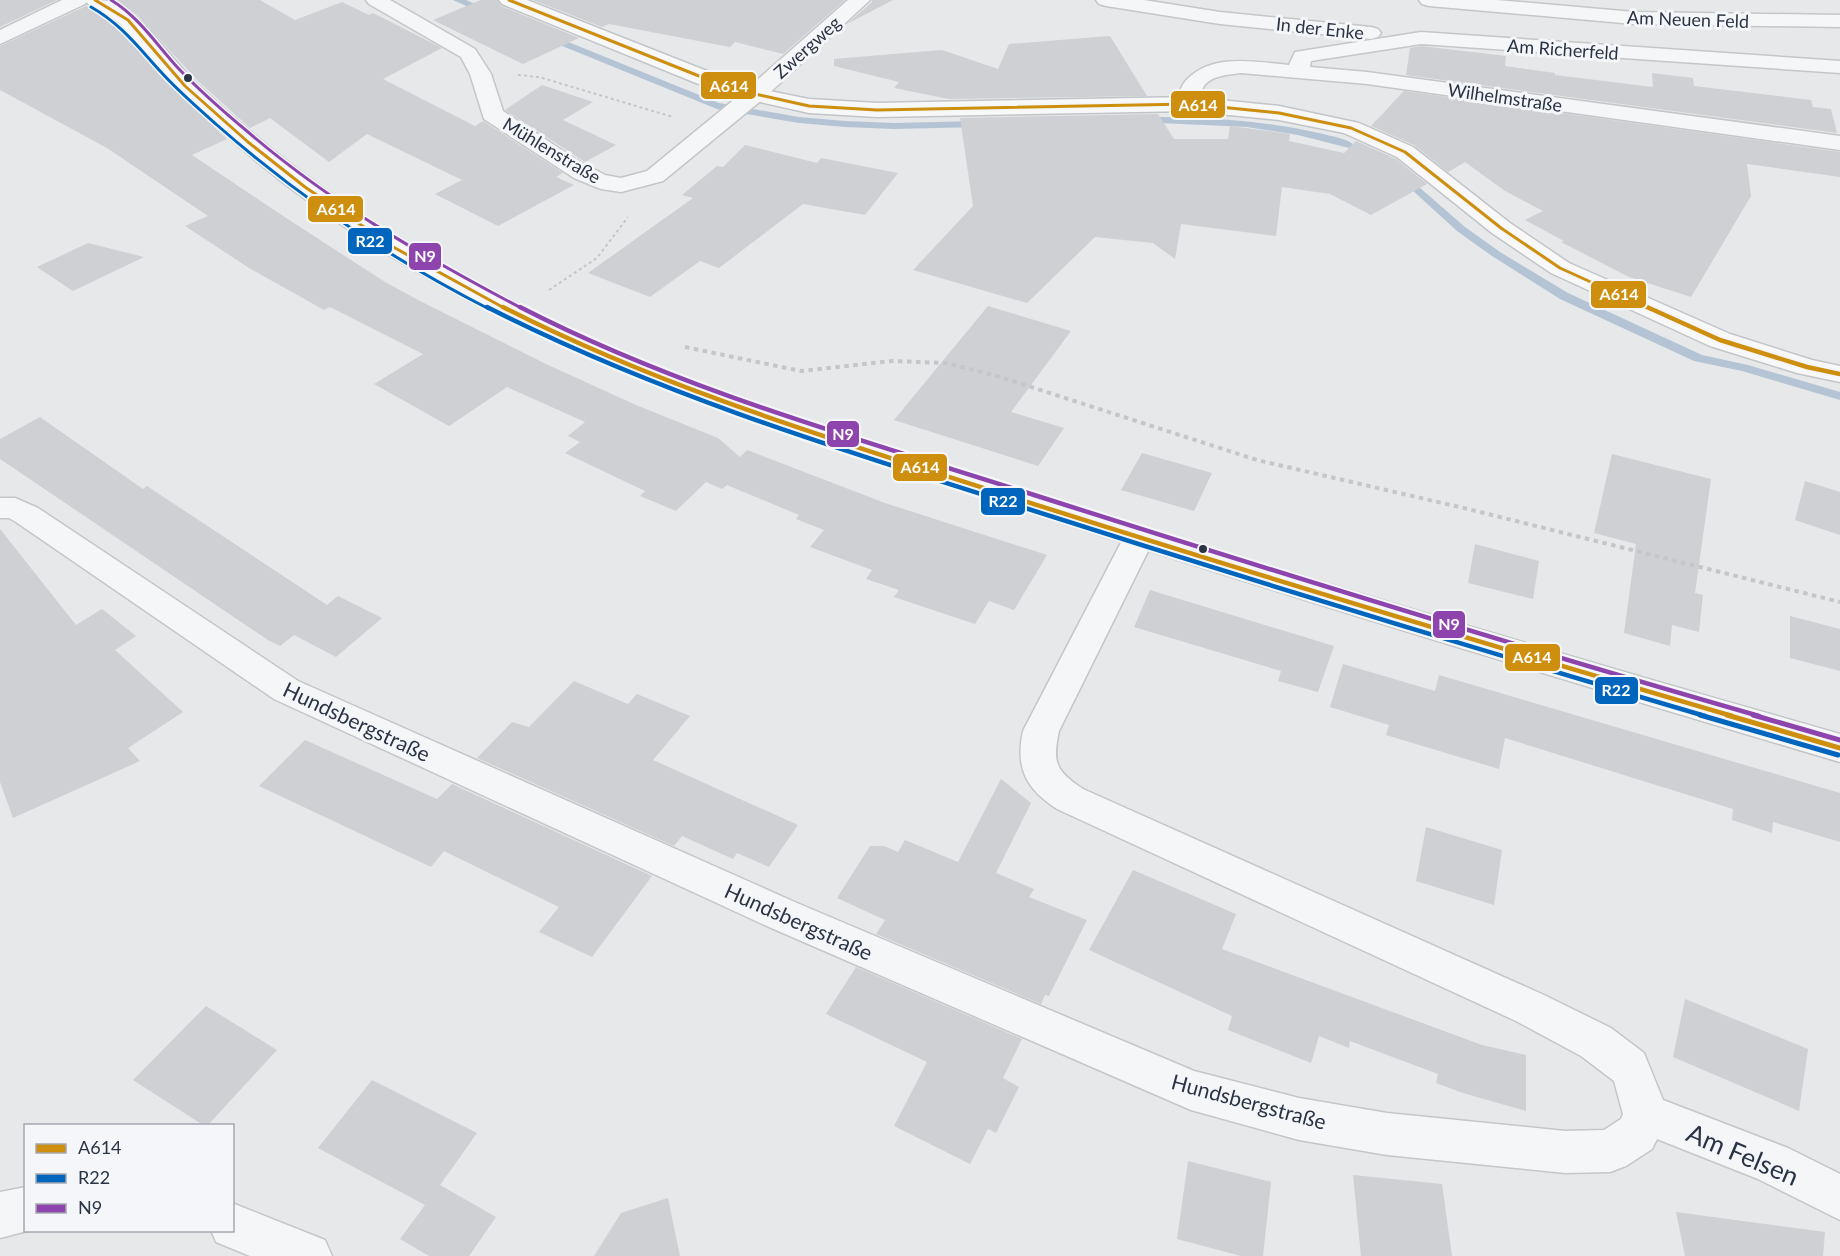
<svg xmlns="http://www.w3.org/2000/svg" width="1840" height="1256" viewBox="0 0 1840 1256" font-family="Lato,sans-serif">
	<rect width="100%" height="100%" fill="#e6e8ea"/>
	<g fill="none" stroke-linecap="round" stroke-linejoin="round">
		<g fill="#b4c4d5" fill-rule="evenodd">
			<path d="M453,0H466L492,12L484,14Z"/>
			<path d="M545,35H551L719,103L799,117L845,121L894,123L980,121L985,124L980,127L894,129L845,127L799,123L717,109L545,39Z"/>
			<path d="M1142,117C1202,117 1261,120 1319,133C1330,136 1346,138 1354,145L1349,148L1298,135L1247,127L1138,122L1137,120Z"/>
			<path d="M1404,174L1465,227L1500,252L1568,293L1702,355L1748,365L1840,392V400L1742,371L1694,361L1560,299L1492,256L1457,231L1400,179L1399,177Z"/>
		</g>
	</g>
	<g fill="#ced0d3">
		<path d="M0,0H57L0,27Z"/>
		<path d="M115,0H260L295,20L342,2L369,15L373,13L442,48L383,79L475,126L483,121L563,173L556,177L574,185L498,226L435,194L462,180L367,134L329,162L270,118L250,128L198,81L136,14Z"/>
		<path d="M481,0H497L501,6L579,38L523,64L433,20Z"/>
		<path d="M533,0H845L783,54L735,42L730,47L609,24L602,27Z"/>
		<path d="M872,0H893L847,24L872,2Z"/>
		<path d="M86,6L119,27L163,79L227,139L192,155L277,212L385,282L420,301L546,364L636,405L718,438L740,457L747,450L885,503L1047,555L1014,610L989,601L975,624L894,597L899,590L866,579L872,570L810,547L824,530L796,519L799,515L727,485L722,489L706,482L676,511L640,496L645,491L565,453L580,442L568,436L585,422L507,387L449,426L374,384L423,354L330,307L324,310L249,268L185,226L208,216L107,148L0,90V46Z"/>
		<path d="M1110,36L1147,96L949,99L894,88L899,82L834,66V59L942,50L998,69L1009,44Z"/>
		<path d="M1421,46L1506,56L1505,66L1555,73V75L1653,87L1652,73L1693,78L1694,86L1811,100L1813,107L1831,109L1837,133L1406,75L1410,48Z"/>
		<path d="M542,85L593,102L563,120L616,145L585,162L505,110Z"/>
		<path d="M1404,91L1840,152V177L1747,164L1751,196L1691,297L1629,277L1561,242L1564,241L1525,220L1543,211L1505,191L1465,162L1448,172L1414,145L1371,126Z"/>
		<path d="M1158,114L1174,139H1228L1230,126L1290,134L1289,141L1344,153L1356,141L1396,159L1427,184L1371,215L1330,194L1282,187L1276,236L1181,224L1175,259L1153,243L1095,237L1027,303L913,270L973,206L960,118Z"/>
		<path d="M745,145L817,163L821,158L898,173L865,215L803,204L719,268L700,261L650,297L588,273L693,198L682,195L717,166L723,167Z"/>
		<path d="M88,243L144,257L73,291L37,267Z"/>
		<path d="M988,306L1071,331L1011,412L1064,428L1038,466L894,420Z"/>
		<path d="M40,417L143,489L147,486L327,605L338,596L382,618L336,657L294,635L280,646L268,640L0,459V439Z"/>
		<path d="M1142,453L1212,473L1194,511L1121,490Z"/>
		<path d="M1612,454L1711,479L1695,593L1703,595L1699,632L1672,625L1670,646L1624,633L1636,544L1594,533Z"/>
		<path d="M1805,481L1840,492V535L1795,520Z"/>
		<path d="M0,529L76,625L102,609L136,636L115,650L183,712L128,748L140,761L13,818L0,782Z"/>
		<path d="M1475,544L1539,561L1533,599L1468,583Z"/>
		<path d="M1150,590L1334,646L1318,692L1278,681L1281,671L1134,627Z"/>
		<path d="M1790,616L1840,629V671L1790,658Z"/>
		<path d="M1343,664L1435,691L1439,675L1840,793V842L1773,822L1772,833L1732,820L1733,809L1505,738L1499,769L1386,735L1389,725L1330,707Z"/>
		<path d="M574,681L628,704L637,694L690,716L653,760L798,825L769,867L737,853L733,859L682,836L674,846L477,758L512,722L529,727Z"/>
		<path d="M305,740L437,799L452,784L652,876L592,957L539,932L559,907L444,851L431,867L259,786Z"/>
		<path d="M1001,779L1031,803L996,873L1034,889L1029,897L1087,920L1049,996L1045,995L1041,1004L876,934L885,920L837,898L870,846H884L898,852L905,840L958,862Z"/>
		<path d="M1426,827L1502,850L1494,905L1416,881Z"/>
		<path d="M1133,870L1236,914L1222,949L1482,1045L1526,1055V1111L1463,1093L1436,1083L1438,1074L1350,1041L1349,1048L1319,1036L1311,1063L1228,1030L1232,1016L1089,950Z"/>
		<path d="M856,967L1022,1039L1003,1078L1019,1087L996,1133L988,1129L970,1164L894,1126L927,1062L826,1014Z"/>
		<path d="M1685,999L1808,1049L1799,1111L1673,1057Z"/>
		<path d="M206,1006L277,1050L208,1125H203L133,1080Z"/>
		<path d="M372,1080L477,1133L440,1185L496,1217L469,1256H429L400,1239L425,1205L318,1148Z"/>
		<path d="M1188,1161L1271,1182L1263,1256H1241L1177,1239Z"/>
		<path d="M1353,1175L1442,1184L1452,1256H1361Z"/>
		<path d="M668,1198L680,1256H594L621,1213Z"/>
		<path d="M1676,1212L1825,1232L1823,1256H1685Z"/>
	</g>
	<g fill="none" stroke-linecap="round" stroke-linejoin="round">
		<g stroke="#c4c6c8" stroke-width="3">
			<g id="minor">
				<path d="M62,0H88L85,4L0,44V30Z"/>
				<path d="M366,0H390L475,49L491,74L503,111L575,159L605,175L621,178L647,171L747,89L848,0H870L763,99L663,181L621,192L601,189L574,178L484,119L470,74L461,57L369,4Z"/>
				<path d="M1096,0H1144L1220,12L1371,27L1378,29L1381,33L1378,37L1371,39L1220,24L1106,6L1099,4Z"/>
				<path d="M1419,0H1497L1634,12L1840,15V27L1634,24L1429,6L1422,4Z"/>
				<path d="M1421,32L1840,61V73L1421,44L1311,61L1310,67L1367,72L1840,136V150L1367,84L1241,73C1228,75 1208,75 1202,90C1199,97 1202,102 1198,109L1190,111L1182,109C1177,101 1179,90 1184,83C1209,52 1255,62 1289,65L1295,52Z"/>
				<path d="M0,498H15L38,508L298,681L797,903L1194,1071L1299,1098L1387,1113L1565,1131L1604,1130L1621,1119L1623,1114L1614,1081L1581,1056L1516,1021L1057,809C1026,789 1015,768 1023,731L1128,529L1139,526L1150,529L1155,537L1059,731C1052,763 1056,771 1083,789L1544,995L1611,1028L1644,1053L1663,1100L1788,1148L1840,1174V1220L1758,1179L1657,1139L1652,1149L1626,1166L1610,1172L1565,1173L1387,1155L1299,1140L1191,1110L769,927L274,699L16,522L9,518H0Z"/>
				<path d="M26,1187V1230H31L0,1238V1192Z"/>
				<path d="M232,1203L325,1240L332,1256H250L216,1242L211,1230H232Z"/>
			</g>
		</g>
		<g stroke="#c2c5c8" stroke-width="3">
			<g id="major">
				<path d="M85,0C94,0 105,0 114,2C140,12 173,62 196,83C295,177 408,252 531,311C694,390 869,441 1041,495C1306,579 1573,658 1840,734V762C1570,682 1300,600 1032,513C835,449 635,390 452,291C366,245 285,190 214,124C195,106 175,89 158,70C145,55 135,38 121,25C112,16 99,10 88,4Z"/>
				<path d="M499,0H527L712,73L760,89L809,99L877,103L1190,97L1279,106L1359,123L1413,147L1510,223L1569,263L1730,334L1812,360L1840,366V382L1797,373L1710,346L1551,273L1492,233L1397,157L1344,133L1279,120L1190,111L877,117L809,113L747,99L696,83L502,4Z"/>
			</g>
		</g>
		<g stroke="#c5c6ca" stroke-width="2" stroke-dasharray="3 3" stroke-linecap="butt">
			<path d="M518,75L539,77L673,117"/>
			<path d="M549,290L597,258L628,217"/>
		</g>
		<path stroke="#c5c6ca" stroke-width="4" stroke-dasharray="4.5 4.5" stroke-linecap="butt" d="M685,347L801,371L892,361L946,363L997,376L1257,460L1468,509L1840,602"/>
		<use href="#minor" fill="#f5f6f7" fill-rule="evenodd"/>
		<use href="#major" fill="#f8f8f8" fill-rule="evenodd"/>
		<g stroke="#f4f6f9" stroke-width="6">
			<g id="bus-1-far2">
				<path d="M95,0L128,20L185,86L248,142L305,187L395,248L506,309"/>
				<path d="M509,0L704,78L755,94L809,106L877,110L1190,104L1279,113L1351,128L1405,152L1501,228L1560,268L1650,309"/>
			</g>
		</g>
		<g stroke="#f4f6f9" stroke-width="9">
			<g id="bus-1-far1">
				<path d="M503,307C665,390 842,442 1015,498C1253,574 1492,646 1732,716"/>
				<path d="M1647,307L1720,340L1807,367L1840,374"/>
			</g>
		</g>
		<g stroke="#f4f6f9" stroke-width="10">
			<path id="bus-1" d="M1727,715L1840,748"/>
		</g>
		<g stroke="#f4f6f9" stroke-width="6">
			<path id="bus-2-far2" d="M91,7C121,24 138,47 161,72C178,91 198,108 217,125C300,198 391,259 489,309"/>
		</g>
		<g stroke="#f4f6f9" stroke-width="9">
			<path id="bus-2-far1" d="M487,307C656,393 838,449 1019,506C1247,579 1476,649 1705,716"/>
		</g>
		<g stroke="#f4f6f9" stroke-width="10">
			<path id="bus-2" d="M1700,715L1838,755"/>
		</g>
		<g stroke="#f4f6f9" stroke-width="6">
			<path id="bus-3-far2" d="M111,0C139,17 156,44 178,68C200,91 224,112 248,132C332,204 426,258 523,309"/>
		</g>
		<g stroke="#f4f6f9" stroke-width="9">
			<path id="bus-3-far1" d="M520,307C681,390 859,439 1031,494C1273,571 1515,646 1759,716"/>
		</g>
		<g stroke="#f4f6f9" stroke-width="10">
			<path id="bus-3" d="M1753,715L1840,740"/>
		</g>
		<use href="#bus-1-far2" stroke="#ce8f0e" stroke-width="3"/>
		<use href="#bus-1-far1" stroke="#ce8f0e" stroke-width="4.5"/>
		<use href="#bus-1" stroke="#ce8f0e" stroke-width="5"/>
		<use href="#bus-2-far2" stroke="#0065bd" stroke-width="3"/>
		<use href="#bus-2-far1" stroke="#0065bd" stroke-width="4.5"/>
		<use href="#bus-2" stroke="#0065bd" stroke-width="5"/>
		<use href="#bus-3-far2" stroke="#8e44ad" stroke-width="3"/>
		<use href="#bus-3-far1" stroke="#8e44ad" stroke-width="4.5"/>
		<use href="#bus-3" stroke="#8e44ad" stroke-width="5"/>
	</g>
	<g fill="#2b3445" stroke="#f4f6f9" stroke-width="2">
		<circle cx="188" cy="78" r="5"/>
		<circle cx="1203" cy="549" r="5"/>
	</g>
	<g text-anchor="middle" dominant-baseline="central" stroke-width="6" stroke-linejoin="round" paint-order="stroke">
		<g font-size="18" fill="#2b3445" stroke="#f4f6f9">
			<text transform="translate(1688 19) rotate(2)">Am Neuen Feld</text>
			<text transform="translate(1320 28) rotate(6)">In der Enke</text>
			<text transform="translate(807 47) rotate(-42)">Zwergweg</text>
			<text transform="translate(1563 49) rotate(4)">Am Richerfeld</text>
			<text transform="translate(1505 97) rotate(8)">Wilhelmstraße</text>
			<text transform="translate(552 150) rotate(31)">Mühlenstraße</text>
		</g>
		<g font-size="21" fill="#2b3445" stroke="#f4f6f9">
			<text transform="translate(357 721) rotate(25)">Hundsbergstraße</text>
			<text transform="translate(799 921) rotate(24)">Hundsbergstraße</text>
			<text transform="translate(1249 1101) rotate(15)">Hundsbergstraße</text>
		</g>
		<g font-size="26" fill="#2b3445" stroke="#f4f6f9">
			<text transform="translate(1743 1154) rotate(23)">Am Felsen</text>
		</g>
	</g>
	<g stroke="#f4f6f9" stroke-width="2">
		<rect x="700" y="71" width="57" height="29" rx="6" fill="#ce8f0e"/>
		<rect x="1170" y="90" width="56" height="29" rx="6" fill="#ce8f0e"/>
		<rect x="307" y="195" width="57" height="28" rx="6" fill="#ce8f0e"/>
		<rect x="347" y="227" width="46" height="28" rx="6" fill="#0065bd"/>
		<rect x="408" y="242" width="34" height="29" rx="6" fill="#8e44ad"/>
		<rect x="1590" y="280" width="57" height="29" rx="6" fill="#ce8f0e"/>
		<rect x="826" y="420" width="34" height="28" rx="6" fill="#8e44ad"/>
		<rect x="892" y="453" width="56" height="29" rx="6" fill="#ce8f0e"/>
		<rect x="980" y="487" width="46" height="29" rx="6" fill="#0065bd"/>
		<rect x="1432" y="610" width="34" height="29" rx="6" fill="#8e44ad"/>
		<rect x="1504" y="643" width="57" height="29" rx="6" fill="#ce8f0e"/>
		<rect x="1594" y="676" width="45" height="29" rx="6" fill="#0065bd"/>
	</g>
	<g font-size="16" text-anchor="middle" font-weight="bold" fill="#fff">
		<text x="729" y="92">A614</text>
		<text x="1198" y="111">A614</text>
		<text x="336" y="215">A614</text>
		<text x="370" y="247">R22</text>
		<text x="425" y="262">N9</text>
		<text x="1619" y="300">A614</text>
		<text x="843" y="440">N9</text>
		<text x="920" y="473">A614</text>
		<text x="1003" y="507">R22</text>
		<text x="1449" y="630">N9</text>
		<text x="1532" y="663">A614</text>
		<text x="1616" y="696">R22</text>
	</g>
	<rect x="24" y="1124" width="210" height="108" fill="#f4f6f9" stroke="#a4a8b1" stroke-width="1.5"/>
	<rect x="36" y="1144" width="30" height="9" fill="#ce8f0e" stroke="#a4a8b1" stroke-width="1.5"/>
	<text x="78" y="1154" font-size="18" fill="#2b3445">A614</text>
	<rect x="36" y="1174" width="30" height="9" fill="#0065bd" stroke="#a4a8b1" stroke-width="1.5"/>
	<text x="78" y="1184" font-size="18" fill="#2b3445">R22</text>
	<rect x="36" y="1204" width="30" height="9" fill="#8e44ad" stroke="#a4a8b1" stroke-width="1.5"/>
	<text x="78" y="1214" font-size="18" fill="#2b3445">N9</text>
</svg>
